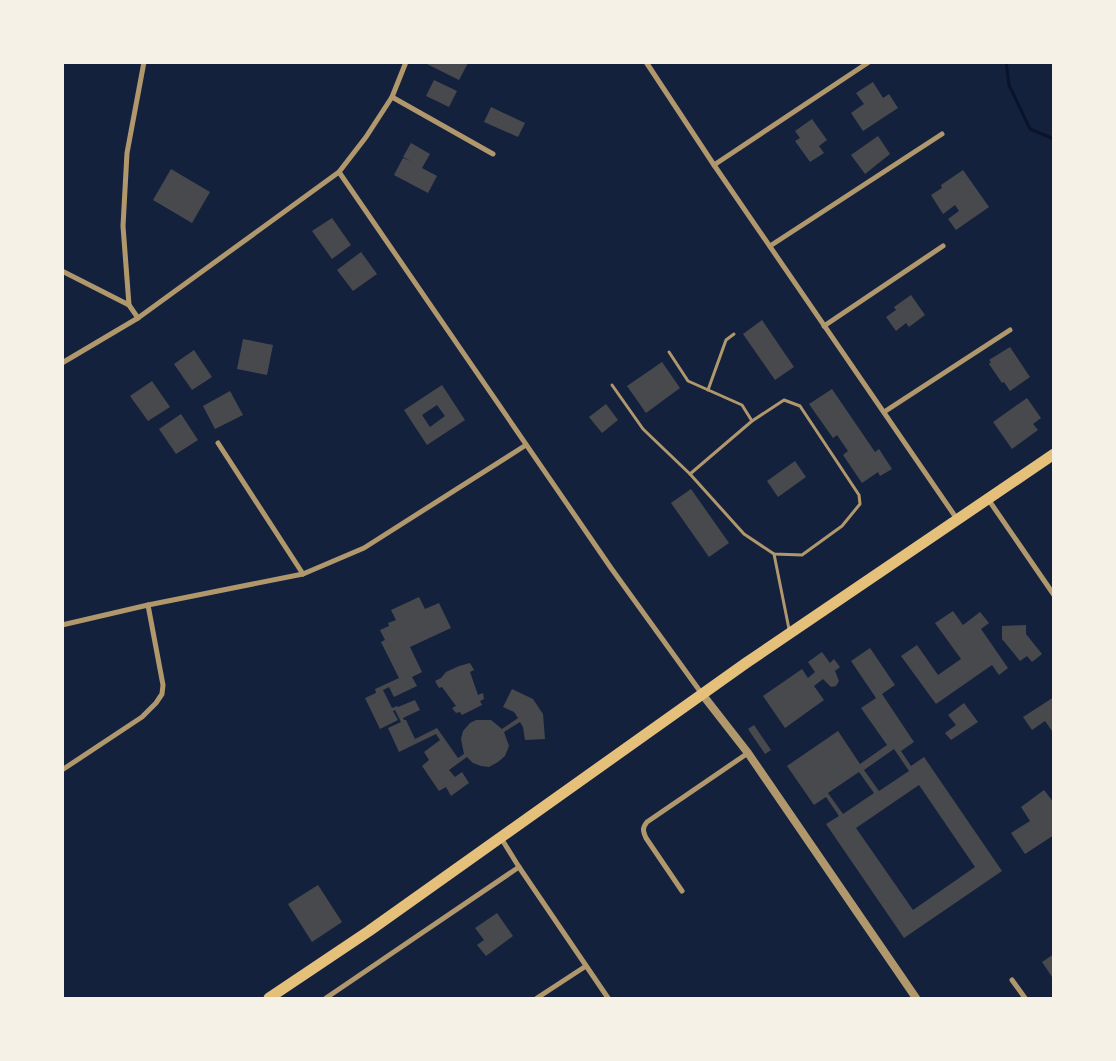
<svg xmlns="http://www.w3.org/2000/svg" width="1116" height="1061" viewBox="0 0 1116 1061" font-family="'Crimson Pro',serif">
	<rect width="100%" height="100%" fill="#14213d"/>
	<g fill="none" stroke-linecap="round" stroke-linejoin="round">
		<path stroke="#0b132b" stroke-width="3" d="M1006,62L1009,85L1030,129L1054,139"/>
	</g>
	<g fill="#48494c" fill-rule="evenodd">
		<path d="M423,62H466L468,63L459,80Z"/>
		<path d="M434,80L457,91L449,107L426,96Z"/>
		<path d="M873,82L883,98L889,94L898,108L863,131L851,113L864,104L856,93Z"/>
		<path d="M491,107L525,123L518,137L484,122Z"/>
		<path d="M812,119L827,140L819,146L824,153L810,162L795,141L800,138L795,131Z"/>
		<path d="M878,136L890,154L865,174L851,155Z"/>
		<path d="M411,143L430,154L422,168L437,176L428,193L394,175L403,158L411,161L403,157Z"/>
		<path d="M171,169L210,192L192,223L153,200Z"/>
		<path d="M963,170L989,207L956,230L948,219L959,211L955,205L943,214L931,195L942,188L941,185Z"/>
		<path d="M332,218L351,245L332,259L312,231Z"/>
		<path d="M361,252L377,274L353,291L337,270Z"/>
		<path d="M911,295L925,315L909,327L906,323L896,331L886,317L896,310L894,307Z"/>
		<path d="M762,320L794,367L775,380L743,334Z"/>
		<path d="M243,339L273,345L267,375L237,369Z"/>
		<path d="M1010,347L1030,377L1010,391L1004,382L1002,383L989,364L991,362L989,360Z"/>
		<path d="M194,350L212,377L192,390L174,364Z"/>
		<path d="M662,362L680,388L646,413L627,386Z"/>
		<path d="M152,381L170,407L148,421L130,396Z"/>
		<path d="M442,385L465,420L427,445L404,410ZM437,405L445,416L430,427L422,415Z"/>
		<path d="M832,389L875,452L879,449L892,469L880,476L878,472L862,483L843,455L848,451L837,435L833,438L809,404Z"/>
		<path d="M230,391L243,415L215,429L203,406Z"/>
		<path d="M1027,398L1041,418L1033,424L1038,430L1012,449L993,422Z"/>
		<path d="M606,404L618,420L602,433L589,417Z"/>
		<path d="M181,414L198,440L176,454L159,429Z"/>
		<path d="M795,461L806,477L778,497L767,481Z"/>
		<path d="M691,489L729,543L709,557L671,503Z"/>
		<path d="M419,597L425,609L439,603L451,628L410,647L422,672L412,677L417,686L394,697L389,687L383,690L392,708L397,706L398,707L415,700L420,710L403,718L404,720H406L415,739L437,728L458,758L464,754L461,739L463,731L470,723L476,720H491L502,729L518,718L514,712L503,707L512,689L533,699L543,714L545,739L525,740L523,727L520,722L504,732L509,746L505,756L498,762L489,767L481,766L473,763L467,757L449,770L455,777L462,772L469,783L451,796L446,787L439,791L422,766L429,760L424,752L440,740L436,734L399,752L388,728L401,722L395,710L393,711L398,720L380,729L365,698L376,693L375,689L399,678L381,642L385,640L380,630L389,626L388,623L396,620L391,610Z"/>
		<path d="M953,611L963,625L980,612L989,623L981,629L1008,668L999,675L992,665L936,704L901,656L917,645L938,675L961,659L935,623Z"/>
		<path d="M1026,625V634L1042,654L1032,662L1027,656L1020,661L1002,639V626Z"/>
		<path d="M870,648L895,685L882,694L914,742L901,751L911,766L924,757L1002,871L904,938L826,824L839,816L826,797L814,805L787,766L838,731L860,764L887,745L861,708L876,698L851,661ZM894,749L909,771L879,791L864,770ZM859,772L874,793L843,814L828,793ZM919,785L975,867L913,910L856,828Z"/>
		<path d="M822,652L830,663L834,659L840,667L835,671L839,681L836,686L831,687L823,679L814,686L824,700L785,728L763,696L802,669L808,678L815,672L808,662Z"/>
		<path d="M470,663L474,670L470,672L478,695L483,693L484,699L480,701L482,705L462,715L460,712L456,713L452,708L456,706L442,687L439,688L435,681L441,678L446,672L459,666Z"/>
		<path d="M1054,697V730L1052,731L1045,721L1032,730L1023,717Z"/>
		<path d="M964,703L978,722L951,740L945,733L956,725L948,715Z"/>
		<path d="M754,725L771,750L765,754L748,729Z"/>
		<path d="M1044,790L1054,803V835L1025,854L1011,833L1030,821L1021,807Z"/>
		<path d="M318,885L342,922L312,942L288,904Z"/>
		<path d="M497,913L513,936L486,956L477,945L484,940L475,928Z"/>
		<path d="M1054,954V980L1042,962Z"/>
	</g>
	<g fill="none" stroke-linecap="round" stroke-linejoin="round">
		<g stroke="#b1986c" stroke-width="3">
			<path d="M669,352L688,381L742,405L752,421"/>
			<path d="M612,385L643,429L690,474"/>
			<path d="M708,390L726,340L734,334"/>
			<path d="M784,400L800,406L859,495L860,504L842,526L802,555L774,554L744,534L690,474L752,421Z"/>
			<path d="M774,554L789,629"/>
		</g>
		<g stroke="#b1986c" stroke-width="5">
			<path d="M646,62L714,165L957,519"/>
			<path d="M392,97L493,154"/>
			<path d="M714,165L869,62"/>
			<path d="M339,172L611,568L702,694"/>
			<path d="M770,246L942,134"/>
			<path d="M62,271L129,305"/>
			<path d="M138,318L129,305L123,226L127,153L144,62"/>
			<path d="M824,326L943,246"/>
			<path d="M62,363L138,318L339,172L366,137L392,97L406,62"/>
			<path d="M884,412L1010,330"/>
			<path d="M218,443L303,574"/>
			<path d="M988,499L1054,595"/>
			<path d="M62,625L148,605L303,574L364,548L526,445"/>
			<path d="M62,770L142,717L156,703L162,694L163,685L148,605"/>
			<path d="M501,838L519,867L608,998"/>
			<path d="M682,891L646,838C643,831 642,828 647,822L748,753"/>
			<path d="M1012,980L1025,998"/>
			<path d="M326,998L519,867"/>
			<path d="M537,998L586,966"/>
		</g>
		<path stroke="#b1986c" stroke-width="8" d="M702,694L748,753L916,998"/>
		<path stroke="#e5c07b" stroke-width="11" d="M269,998L369,931L746,663L1054,454"/>
	</g>
	<rect width="1116" height="1061" fill="none" stroke="#f6f1e7" stroke-width="128"/>
</svg>
